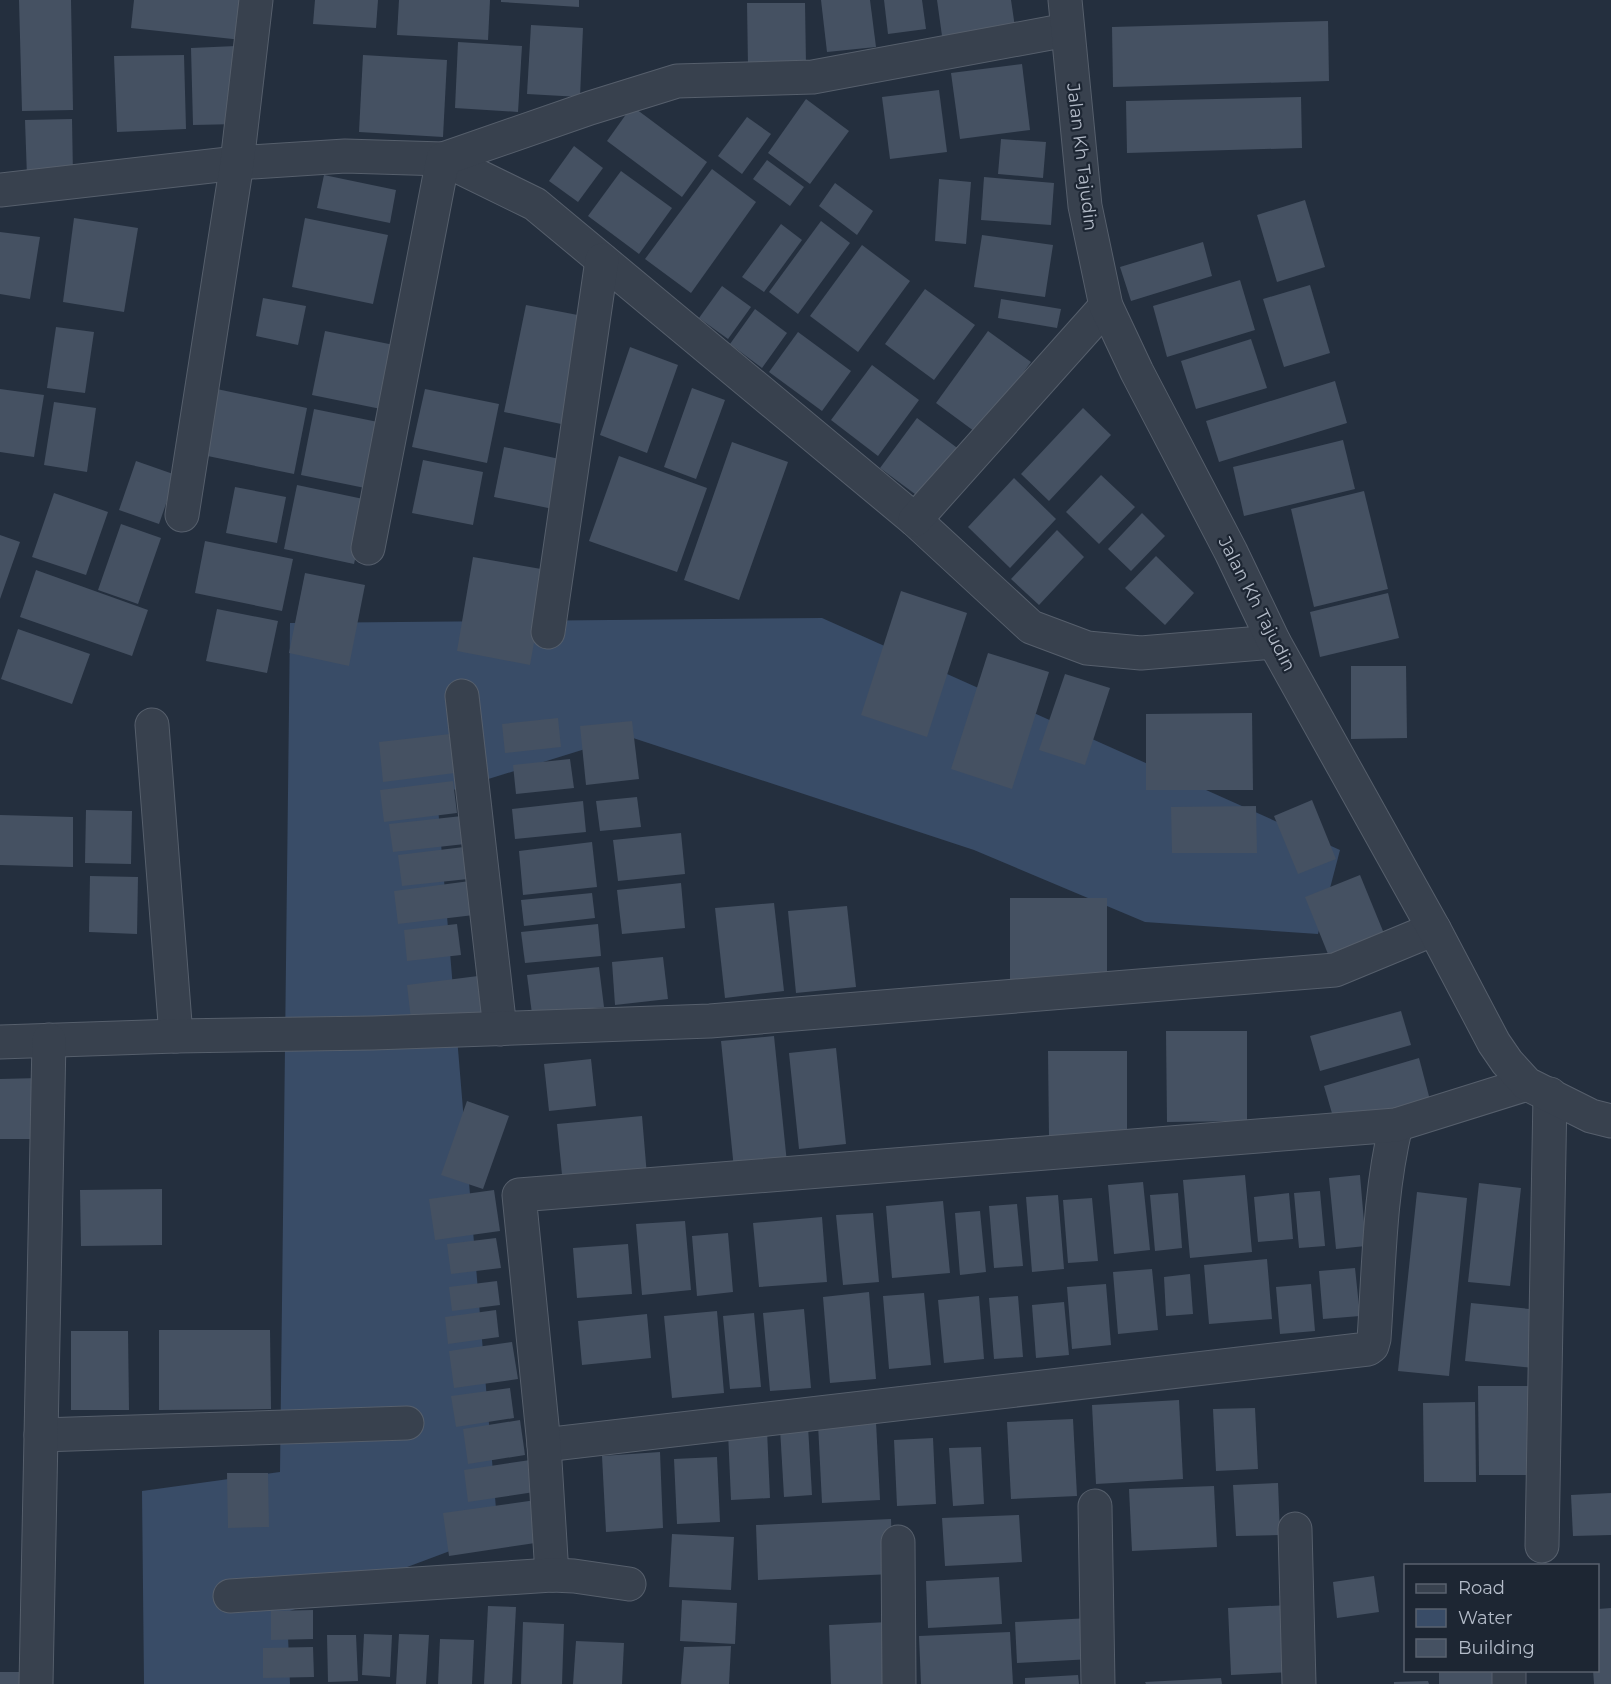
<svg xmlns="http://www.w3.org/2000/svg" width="1611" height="1684" viewBox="0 0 1611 1684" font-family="Montserrat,sans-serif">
	<rect width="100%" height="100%" fill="#242f3e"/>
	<path fill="#394c67" d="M822,618L1340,850L1318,934L1145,922L974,850L627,736L437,795L498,1533L287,1612L290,1684H144L142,1491L280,1472L290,623Z"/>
	<g fill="#455162">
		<path d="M19,0H71L73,110L22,111Z"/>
		<path d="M134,0H247L242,40L131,28Z"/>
		<path d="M315,0H378L376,28L313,24Z"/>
		<path d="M399,0H490L488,40L397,35Z"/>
		<path d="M501,0H579V7L501,2Z"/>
		<path d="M821,0H870L876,47L827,52Z"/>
		<path d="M884,0H922L926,29L888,34Z"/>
		<path d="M937,0H1011L1016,34L943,43Z"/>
		<path d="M747,3H805L806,65L748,66Z"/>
		<path d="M1328,21L1329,81L1113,87L1112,27Z"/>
		<path d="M531,25L583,28L580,97L527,94Z"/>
		<path d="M458,42L522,46L518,112L455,108Z"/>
		<path d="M236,46L238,124L193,125L191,48Z"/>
		<path d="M184,55L186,129L117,132L114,56Z"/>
		<path d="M363,55L447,60L443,137L359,132Z"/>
		<path d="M1022,64L1030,130L960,139L951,73Z"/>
		<path d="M939,90L947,152L890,159L882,97Z"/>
		<path d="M1301,97L1302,148L1127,153L1126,101Z"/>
		<path d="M806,99L849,131L810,184L768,153Z"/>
		<path d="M632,106L707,162L682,197L607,141Z"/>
		<path d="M747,117L771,134L742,174L718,156Z"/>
		<path d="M72,119L73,176L27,177L25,120Z"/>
		<path d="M1001,139L1046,142L1043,178L998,174Z"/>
		<path d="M574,146L603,168L578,202L549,181Z"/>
		<path d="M767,160L804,187L790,206L753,179Z"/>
		<path d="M712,169L756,202L691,293L645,259Z"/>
		<path d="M621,171L672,208L639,254L588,216Z"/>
		<path d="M324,175L396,190L390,223L317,208Z"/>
		<path d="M984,177L1054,183L1051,225L981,220Z"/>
		<path d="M939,179L971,182L966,244L935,241Z"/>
		<path d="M835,183L873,211L857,235L819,206Z"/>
		<path d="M1305,200L1325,267L1277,282L1257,215Z"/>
		<path d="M74,218L138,228L124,312L63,302Z"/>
		<path d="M305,218L388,235L373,304L292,287Z"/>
		<path d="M821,221L850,243L798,314L769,292Z"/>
		<path d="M781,224L802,240L764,292L742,277Z"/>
		<path d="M0,232L40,237L30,299L0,294Z"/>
		<path d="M982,235L1053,245L1045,297L974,287Z"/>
		<path d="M1203,242L1212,276L1131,301L1120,267Z"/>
		<path d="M862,245L910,281L858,352L810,316Z"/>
		<path d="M1240,280L1255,330L1167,357L1153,306Z"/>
		<path d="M1310,285L1330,353L1284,367L1263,299Z"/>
		<path d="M722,286L751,307L728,339L699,318Z"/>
		<path d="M925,289L975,325L934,380L885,344Z"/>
		<path d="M263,298L306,306L298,345L256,336Z"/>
		<path d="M1001,299L1061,309L1057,328L998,318Z"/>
		<path d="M526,305L588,317L566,425L504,412Z"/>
		<path d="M755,309L787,333L762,368L730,344Z"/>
		<path d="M56,327L94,332L85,393L47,388Z"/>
		<path d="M325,331L394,345L381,409L312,395Z"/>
		<path d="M988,331L1031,362L978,434L936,403Z"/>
		<path d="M798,332L851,371L822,411L769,372Z"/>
		<path d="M1251,339L1267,388L1196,409L1181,361Z"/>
		<path d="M630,347L678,365L647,453L600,435Z"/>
		<path d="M872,365L919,400L878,456L831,420Z"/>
		<path d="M1335,381L1347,423L1219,462L1206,421Z"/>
		<path d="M212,388L307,408L294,474L198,454Z"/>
		<path d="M692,388L725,400L696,479L664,467Z"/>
		<path d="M0,389L44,395L34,457L0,452Z"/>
		<path d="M425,389L499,404L487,463L412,447Z"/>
		<path d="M54,402L96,408L87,472L44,465Z"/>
		<path d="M1083,408L1111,435L1049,501L1021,474Z"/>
		<path d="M314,409L378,422L365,488L301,475Z"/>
		<path d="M917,418L960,450L923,500L880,468Z"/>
		<path d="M1343,440L1355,489L1244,516L1233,467Z"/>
		<path d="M732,442L788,462L739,600L684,580Z"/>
		<path d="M504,447L564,460L553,509L494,497Z"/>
		<path d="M619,456L707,488L677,572L589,541Z"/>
		<path d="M423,460L483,472L473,525L412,513Z"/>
		<path d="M136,461L176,475L159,524L119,510Z"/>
		<path d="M1101,475L1135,507L1099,544L1066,512Z"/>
		<path d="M1014,478L1056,519L1010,568L968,527Z"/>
		<path d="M297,485L368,500L354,564L284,549Z"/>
		<path d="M235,487L286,497L277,543L226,533Z"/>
		<path d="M1364,491L1388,589L1314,607L1291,509Z"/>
		<path d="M54,493L108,512L86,575L32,557Z"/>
		<path d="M1142,513L1165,536L1131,571L1108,549Z"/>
		<path d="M121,524L161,538L138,604L98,590Z"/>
		<path d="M1057,530L1084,557L1039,605L1011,579Z"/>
		<path d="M0,535L20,542L0,599Z"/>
		<path d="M205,541L293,559L282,611L195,593Z"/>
		<path d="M1156,556L1194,593L1165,625L1125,588Z"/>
		<path d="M473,557L547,570L530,665L457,651Z"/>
		<path d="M36,570L148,610L132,656L20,617Z"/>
		<path d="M305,573L365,585L349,666L289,653Z"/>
		<path d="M901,591L967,613L927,737L861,715Z"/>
		<path d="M1388,593L1399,638L1320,657L1310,612Z"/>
		<path d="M217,609L278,621L267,673L206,661Z"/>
		<path d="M18,629L90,654L72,704L1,679Z"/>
		<path d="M988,653L1049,672L1012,789L951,769Z"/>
		<path d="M1351,666H1406L1407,738L1351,739Z"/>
		<path d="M1065,674L1110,688L1085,765L1039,750Z"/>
		<path d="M1252,713L1253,790H1146V714Z"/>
		<path d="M558,718L561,747L505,753L502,724Z"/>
		<path d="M632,721L639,779L586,785L580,726Z"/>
		<path d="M450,734L455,773L383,782L379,742Z"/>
		<path d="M570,759L574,788L516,794L513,765Z"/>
		<path d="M453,781L457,813L384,822L380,790Z"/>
		<path d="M637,797L641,827L600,831L596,801Z"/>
		<path d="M1312,800L1336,859L1298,874L1274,816Z"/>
		<path d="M583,801L586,832L515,839L512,809Z"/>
		<path d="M1256,806L1257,853H1172L1171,807Z"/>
		<path d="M86,810L132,811L131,864L85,863Z"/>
		<path d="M0,815L73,817V867L0,865Z"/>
		<path d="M462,816L465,844L393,852L389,824Z"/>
		<path d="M681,833L685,874L618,881L613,840Z"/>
		<path d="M592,842L597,887L523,895L519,851Z"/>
		<path d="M464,847L468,879L402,886L398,855Z"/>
		<path d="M1360,875L1385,936L1330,959L1305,897Z"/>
		<path d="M90,876L138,877L137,934L89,932Z"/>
		<path d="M470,881L474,915L398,924L394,891Z"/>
		<path d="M681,883L685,928L622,934L617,890Z"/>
		<path d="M592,893L595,918L524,926L521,900Z"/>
		<rect x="1010" y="898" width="97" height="88"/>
		<path d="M774,903L784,991L725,998L715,908Z"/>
		<path d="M847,906L856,987L796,993L788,911Z"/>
		<path d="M457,924L461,955L407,961L404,930Z"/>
		<path d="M598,924L601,956L525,963L521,932Z"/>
		<path d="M663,957L668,999L615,1005L612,962Z"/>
		<path d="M599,967L604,1007L532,1014L527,975Z"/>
		<path d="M486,975L490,1019L412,1028L407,985Z"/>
		<path d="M1401,1011L1411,1045L1320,1071L1310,1036Z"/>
		<path d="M1166,1031H1247V1121L1167,1122Z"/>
		<path d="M774,1036L787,1163L734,1169L721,1041Z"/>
		<path d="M836,1048L846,1144L799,1149L789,1053Z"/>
		<path d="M1048,1051H1127V1136H1049Z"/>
		<path d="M1419,1058L1430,1100L1336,1127L1324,1086Z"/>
		<path d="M591,1059L596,1106L549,1111L544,1064Z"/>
		<path d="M39,1078V1139H0V1079Z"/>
		<path d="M467,1101L509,1116L483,1189L441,1175Z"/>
		<path d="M642,1116L647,1176L563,1185L557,1124Z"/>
		<path d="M1245,1175L1252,1252L1190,1258L1183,1180Z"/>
		<path d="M1360,1175L1366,1246L1336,1249L1329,1178Z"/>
		<path d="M1143,1182L1150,1250L1114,1254L1108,1185Z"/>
		<path d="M1479,1183L1521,1188L1510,1286L1468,1282Z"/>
		<path d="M162,1189V1245L81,1246L80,1190Z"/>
		<path d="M494,1190L500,1231L435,1240L429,1199Z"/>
		<path d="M1320,1191L1325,1246L1299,1248L1294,1193Z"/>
		<path d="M1417,1192L1467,1198L1449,1376L1398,1371Z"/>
		<path d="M1178,1193L1182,1248L1155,1251L1150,1195Z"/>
		<path d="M1289,1193L1293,1239L1258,1242L1254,1197Z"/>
		<path d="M1058,1195L1064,1269L1032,1272L1026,1197Z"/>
		<path d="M1092,1198L1098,1261L1068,1263L1063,1200Z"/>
		<path d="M943,1201L950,1273L892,1278L886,1206Z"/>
		<path d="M1017,1204L1023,1266L994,1268L989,1206Z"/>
		<path d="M980,1211L986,1272L960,1275L955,1213Z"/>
		<path d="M873,1213L879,1282L843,1285L836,1215Z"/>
		<path d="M822,1217L827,1282L759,1287L753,1223Z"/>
		<path d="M685,1221L691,1290L642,1295L636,1224Z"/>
		<path d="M728,1233L733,1292L697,1296L692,1236Z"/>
		<path d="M496,1238L501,1268L451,1274L447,1244Z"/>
		<path d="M628,1244L632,1294L577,1298L573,1248Z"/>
		<path d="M1267,1259L1272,1319L1209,1324L1204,1265Z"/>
		<path d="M1355,1268L1360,1316L1323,1319L1319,1271Z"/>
		<path d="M1152,1269L1158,1330L1118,1334L1113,1272Z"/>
		<path d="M1190,1274L1193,1314L1166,1316L1164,1277Z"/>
		<path d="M497,1281L500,1305L452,1311L449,1287Z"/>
		<path d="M1106,1284L1111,1345L1072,1349L1067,1287Z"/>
		<path d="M1311,1284L1315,1331L1280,1334L1276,1287Z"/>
		<path d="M869,1292L876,1379L830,1383L823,1297Z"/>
		<path d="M924,1293L931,1365L889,1369L883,1296Z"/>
		<path d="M979,1296L984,1359L944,1363L938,1300Z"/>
		<path d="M1018,1296L1023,1357L994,1359L989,1298Z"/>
		<path d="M1064,1302L1069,1355L1036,1358L1032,1305Z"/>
		<path d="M1471,1303L1540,1310L1534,1368L1465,1361Z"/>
		<path d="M804,1309L811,1388L770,1391L763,1313Z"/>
		<path d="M496,1310L499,1337L448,1344L445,1317Z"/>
		<path d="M717,1311L724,1393L672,1398L664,1316Z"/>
		<path d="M754,1313L761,1387L730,1389L723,1316Z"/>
		<path d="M647,1314L651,1358L582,1365L578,1321Z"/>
		<path d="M159,1330H270L271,1409L159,1410Z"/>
		<path d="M71,1331H128L129,1410H71Z"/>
		<path d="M512,1342L518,1379L454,1388L449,1351Z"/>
		<path d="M1478,1386H1540L1542,1475H1479Z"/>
		<path d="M510,1388L514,1418L456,1427L451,1396Z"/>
		<path d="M1179,1400L1183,1479L1096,1484L1092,1405Z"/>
		<path d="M1475,1402L1476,1482H1424L1423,1403Z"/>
		<path d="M1255,1408L1258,1469L1216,1471L1213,1409Z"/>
		<path d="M1073,1419L1077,1496L1011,1499L1007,1422Z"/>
		<path d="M520,1420L525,1455L468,1464L463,1429Z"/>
		<path d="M876,1422L880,1500L822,1503L818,1424Z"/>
		<path d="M808,1426L812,1495L784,1497L780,1428Z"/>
		<path d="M767,1430L770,1498L731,1500L728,1432Z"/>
		<path d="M933,1438L936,1504L897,1506L894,1440Z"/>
		<path d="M981,1447L984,1504L953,1506L949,1448Z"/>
		<path d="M660,1452L663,1528L606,1532L602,1456Z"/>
		<path d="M717,1457L720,1522L677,1524L674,1459Z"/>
		<path d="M537,1459L541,1491L468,1502L464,1470Z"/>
		<path d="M227,1473H268L269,1527L228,1528Z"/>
		<path d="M1278,1483L1280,1535L1236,1536L1233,1485Z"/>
		<path d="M1214,1486L1217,1547L1132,1551L1129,1489Z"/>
		<path d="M1611,1493V1535L1573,1536L1571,1495Z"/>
		<path d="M536,1500L542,1542L449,1556L443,1513Z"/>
		<path d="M1019,1515L1022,1562L945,1566L942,1518Z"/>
		<path d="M891,1519L893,1574L758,1580L756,1525Z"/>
		<path d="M672,1534L734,1537L731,1590L669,1587Z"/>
		<path d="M1374,1576L1379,1612L1337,1618L1333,1582Z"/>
		<path d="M999,1577L1002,1624L928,1628L926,1581Z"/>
		<path d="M682,1600L737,1603L735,1644L680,1641Z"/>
		<path d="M1290,1605L1293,1672L1231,1675L1228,1608Z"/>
		<path d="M488,1606L516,1607L512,1684H484Z"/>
		<path d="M1611,1608V1684H1594L1593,1670H1598V1609Z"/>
		<path d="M313,1610V1639L271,1640V1611Z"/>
		<path d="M1090,1618L1092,1659L1017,1663L1015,1622Z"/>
		<path d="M523,1622L564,1624L562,1684H521Z"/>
		<path d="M888,1622L891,1684H831L829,1625Z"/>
		<path d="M1010,1632L1013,1684H921L919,1636Z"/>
		<path d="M364,1634L392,1635L390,1677L362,1675Z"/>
		<path d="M399,1634L429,1635L426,1684H396Z"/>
		<path d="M327,1635H356L358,1681L328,1682Z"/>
		<path d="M440,1639L474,1640L472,1684H438Z"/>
		<path d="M576,1641L624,1643L622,1684H573Z"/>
		<path d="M731,1646L729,1684H681L684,1647Z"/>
		<path d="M313,1647L314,1677L263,1678V1648Z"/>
		<path d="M1439,1670H1503L1504,1684H1439Z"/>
		<rect x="0" y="1672" width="19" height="12"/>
		<path d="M1078,1675L1079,1684H1025V1678Z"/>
		<path d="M1221,1678L1222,1684H1146L1145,1682Z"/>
		<path d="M1428,1681L1429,1684H1394V1682Z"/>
	</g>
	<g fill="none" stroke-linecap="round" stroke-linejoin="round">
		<g stroke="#565f6c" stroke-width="35">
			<g id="minor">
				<path d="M0,190L237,163L345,156L443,159L535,204L915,520L1031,627L1087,648L1141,653L1274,642"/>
				<path d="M182,515L237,163L256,0"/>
				<path d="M915,520L1106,306"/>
				<path d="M368,548L443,159L590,108L677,81L813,77L1067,30"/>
				<path d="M548,632L602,260"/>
				<path d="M462,696L500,1029"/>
				<path d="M152,725L176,1036"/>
				<path d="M0,1042L176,1036L373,1033L710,1021L1335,970L1434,929"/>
				<path d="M41,1435L407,1423"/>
				<path d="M544,1445L1368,1349L1372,1346L1374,1339C1379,1268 1379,1195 1396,1125"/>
				<path d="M1095,1506L1098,1684"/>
				<path d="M1295,1529L1299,1684"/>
				<path d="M898,1542L899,1684"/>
				<path d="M1542,1546L1550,1094"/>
				<path d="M552,1575L544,1445L519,1195L1396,1125L1527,1084"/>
				<path d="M230,1596L552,1575L574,1576L629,1584"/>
				<path d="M1509,1670V1684"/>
				<path d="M36,1684L49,1040"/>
			</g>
		</g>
		<g stroke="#565f6c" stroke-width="35">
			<path id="tertiary" d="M1065,0L1085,206L1106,306L1137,372L1231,552L1274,642L1434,929L1494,1043L1507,1062L1527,1084L1591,1116L1611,1121"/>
		</g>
		<use href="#minor" stroke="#38414e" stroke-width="33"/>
		<use href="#tertiary" stroke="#38414e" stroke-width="33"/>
	</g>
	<g text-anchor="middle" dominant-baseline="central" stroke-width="4.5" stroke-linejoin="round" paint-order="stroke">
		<g font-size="18" fill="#b4bcc9" stroke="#1d2633">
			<text transform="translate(1082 157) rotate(83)">Jalan Kh Tajudin</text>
			<text transform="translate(1257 604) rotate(63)">Jalan Kh Tajudin</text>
		</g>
	</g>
	<rect x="1404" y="1564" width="195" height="108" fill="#1d2633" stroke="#59626f" stroke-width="1.5"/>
	<rect x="1416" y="1584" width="30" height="9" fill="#38414e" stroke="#59626f" stroke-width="1.5"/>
	<text x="1458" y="1594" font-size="18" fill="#b4bcc9">Road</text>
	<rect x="1416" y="1609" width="30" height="18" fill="#394c67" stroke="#59626f" stroke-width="1.5"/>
	<text x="1458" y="1624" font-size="18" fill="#b4bcc9">Water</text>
	<rect x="1416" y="1639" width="30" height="18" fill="#455162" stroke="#59626f" stroke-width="1.5"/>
	<text x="1458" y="1654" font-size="18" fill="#b4bcc9">Building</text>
</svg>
